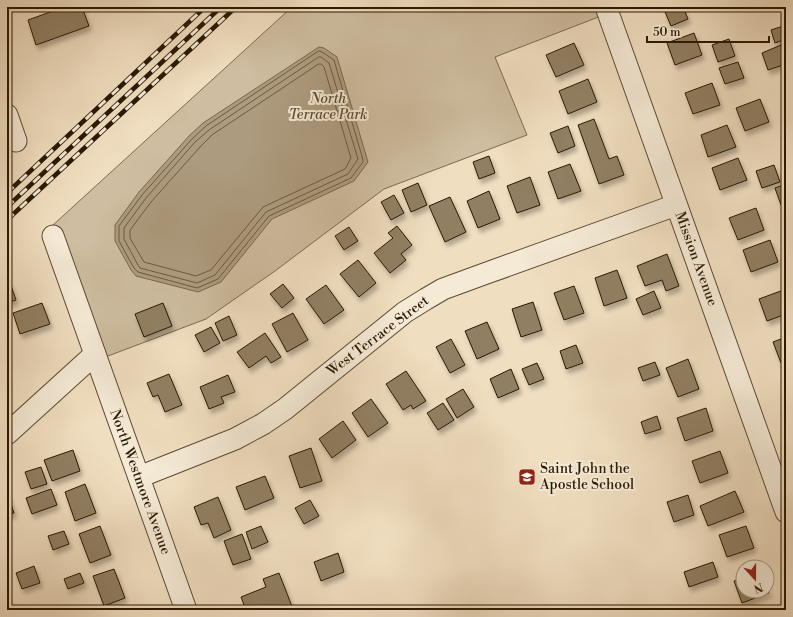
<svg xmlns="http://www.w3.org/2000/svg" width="793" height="617" viewBox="0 0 793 617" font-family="'Libre Bodoni',serif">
	<defs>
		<filter id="shadow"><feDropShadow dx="2.5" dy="4.5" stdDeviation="2" flood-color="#0004"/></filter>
	</defs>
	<rect width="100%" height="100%" fill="#f0dec0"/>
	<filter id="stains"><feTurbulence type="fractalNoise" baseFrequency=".005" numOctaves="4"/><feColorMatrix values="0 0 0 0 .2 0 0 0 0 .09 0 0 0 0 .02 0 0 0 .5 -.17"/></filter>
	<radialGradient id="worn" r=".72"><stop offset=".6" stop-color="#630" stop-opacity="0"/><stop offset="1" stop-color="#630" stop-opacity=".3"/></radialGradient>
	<path fill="#cebda0" stroke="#7c6b50" d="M292,7H598L601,16L495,57L527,135L384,189L275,271L206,319L100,359L53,225Z"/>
	<path fill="#ad9b7f" stroke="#79674d" d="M319,47L324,48L337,57L368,162L354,181L272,219L221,282L198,292L136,276L131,270L115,241V225L139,192L189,136L203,123Z"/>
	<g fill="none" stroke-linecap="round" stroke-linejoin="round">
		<g stroke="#6c5a40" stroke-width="1">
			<path d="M319,51L322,52L334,60L363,160V162L351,178L269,216L218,279L197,288L138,272L134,268L119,241V226L142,195L192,139L206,126Z"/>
			<path d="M319,57H321L329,63L358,159L348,174L266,212L215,275L197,283L140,268L138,265L124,239V228L146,198L195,142L209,130Z"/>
			<path d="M319,64H321L324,67L351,158L345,169L263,207L211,270L196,276L144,262L130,238V230L151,202L200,147L212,135Z"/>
		</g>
	</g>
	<g fill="#917f64" stroke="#2a1901" filter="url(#shadow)">
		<path d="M64,7H82L89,26L36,45L28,20Z"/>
		<path d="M676,7H683L688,19L671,26L665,12Z"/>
		<path d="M786,25V39L775,43L771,30Z"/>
		<path d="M694,33L702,55L675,65L667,43Z"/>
		<path d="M729,39L735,56L718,62L712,45Z"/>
		<path d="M574,43L584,65L556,77L546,55Z"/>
		<path d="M781,45L786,59V64L768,70L762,53Z"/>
		<path d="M738,62L744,78L725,84L719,68Z"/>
		<path d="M588,79L597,102L568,114L559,91Z"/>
		<path d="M712,83L720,105L693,114L685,93Z"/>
		<path d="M760,99L769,122L745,131L736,108Z"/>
		<path d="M594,119L609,159L617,156L624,175L599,184L578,125Z"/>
		<path d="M727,125L736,147L708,157L701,135Z"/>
		<path d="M568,126L575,146L558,153L550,133Z"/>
		<path d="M489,156L495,173L479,179L473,162Z"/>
		<path d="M738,158L747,180L720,190L712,168Z"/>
		<path d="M570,164L581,191L558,199L548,172Z"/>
		<path d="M774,165L780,182L762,188L756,171Z"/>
		<path d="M530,177L540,205L517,213L507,186Z"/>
		<path d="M418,183L427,205L411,212L402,190Z"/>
		<path d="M786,184V204L781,205L775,188Z"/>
		<path d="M489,191L500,219L478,228L467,201Z"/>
		<path d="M394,195L404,213L391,220L381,202Z"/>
		<path d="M450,197L466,232L445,242L429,206Z"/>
		<path d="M756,208L764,230L738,240L729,218Z"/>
		<path d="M397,226L412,245L401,254L406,260L390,273L374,253L393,238L388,233Z"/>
		<path d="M349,227L358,241L344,250L335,236Z"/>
		<path d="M770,240L778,262L751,272L743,250Z"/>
		<path d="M667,254L679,286L666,291L662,280L645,286L637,266Z"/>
		<path d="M358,260L376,283L359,297L340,274Z"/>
		<path d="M617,270L627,298L604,306L595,278Z"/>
		<path d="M10,283L16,300L7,303V284Z"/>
		<path d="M283,284L294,298L282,308L270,294Z"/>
		<path d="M326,285L344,310L324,324L306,299Z"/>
		<path d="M574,286L584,313L564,320L554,293Z"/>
		<path d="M786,289V314L767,321L759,299Z"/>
		<path d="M654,291L661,308L643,315L636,299Z"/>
		<path d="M533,302L542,330L521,337L512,309Z"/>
		<path d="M42,303L50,324L20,334L13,313Z"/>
		<path d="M163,303L172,326L144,337L135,314Z"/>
		<path d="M293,313L308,340L287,352L272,324Z"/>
		<path d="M229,316L237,335L223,341L215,323Z"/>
		<path d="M487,322L499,349L477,359L465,331Z"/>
		<path d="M211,327L220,343L204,352L195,335Z"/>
		<path d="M265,333L281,357L271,363L266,356L249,368L237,352Z"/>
		<path d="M786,337V362L781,363L773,342Z"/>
		<path d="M451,339L465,365L450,373L436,347Z"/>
		<path d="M576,345L583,363L566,369L560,351Z"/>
		<path d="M688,359L699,389L678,397L666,368Z"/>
		<path d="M655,362L660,375L643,381L638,368Z"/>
		<path d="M537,363L544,379L529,385L522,369Z"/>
		<path d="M511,369L519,389L498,398L490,379Z"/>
		<path d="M406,371L426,401L413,409L411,405L403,410L386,384Z"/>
		<path d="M169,374L182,405L165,412L158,395L153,397L147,383Z"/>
		<path d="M228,375L235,392L221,397L224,403L209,409L200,387Z"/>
		<path d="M463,389L474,407L457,418L446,399Z"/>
		<path d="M371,399L388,423L368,437L352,413Z"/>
		<path d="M443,403L454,420L438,430L427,413Z"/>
		<path d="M706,408L713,431L685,441L677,418Z"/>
		<path d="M657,416L661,429L645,434L641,422Z"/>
		<path d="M343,421L356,440L332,458L319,439Z"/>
		<path d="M311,448L322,481L300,488L289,456Z"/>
		<path d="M73,450L80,471L52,481L44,460Z"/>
		<path d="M720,451L728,473L700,483L692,461Z"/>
		<path d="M41,467L47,484L31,489L25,472Z"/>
		<path d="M265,476L274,498L245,510L236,487Z"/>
		<path d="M85,484L96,513L75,521L65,492Z"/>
		<path d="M51,489L57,505L32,514L26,498Z"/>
		<path d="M735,491L744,512L708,526L700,506Z"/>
		<path d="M7,495H8L14,513L7,515Z"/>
		<path d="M688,495L694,515L674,522L667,502Z"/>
		<path d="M218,497L231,530L214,538L208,523L201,525L194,507Z"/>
		<path d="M310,500L319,516L304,524L295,508Z"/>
		<path d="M100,526L111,555L90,563L79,534Z"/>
		<path d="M261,526L268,542L252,549L246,532Z"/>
		<path d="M746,526L754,548L727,557L719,535Z"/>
		<path d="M64,531L69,544L53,550L48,536Z"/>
		<path d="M242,534L251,559L233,565L224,541Z"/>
		<path d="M338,553L344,572L321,581L314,562Z"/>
		<path d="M713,562L718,577L689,587L684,572Z"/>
		<path d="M34,566L40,583L22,589L16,573Z"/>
		<path d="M114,569L125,598L104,606L93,576Z"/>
		<path d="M80,573L84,583L68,589L64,579Z"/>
		<path d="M279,573L293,609L275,610L273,606L263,610H246L241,597L266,587L263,579Z"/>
		<path d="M743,578V591H767V586L769,593L742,603L734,581Z"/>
		<path d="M8,599L12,610H7V600Z"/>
	</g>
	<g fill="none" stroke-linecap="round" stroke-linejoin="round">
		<g stroke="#5c4a31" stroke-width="23">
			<g id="minor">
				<path d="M606,7L786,512"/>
				<path d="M7,115L16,141"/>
				<path d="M53,236L186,610"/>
				<path d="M7,434L95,354"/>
				<path d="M139,477L235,439L263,424L285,409L405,312L426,299L443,289L484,274L676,205"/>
			</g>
		</g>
		<use href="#minor" stroke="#f5ead6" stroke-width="21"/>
		<g stroke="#2a1901" stroke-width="4.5">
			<g id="rail">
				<path d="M7,193L205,7"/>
				<path d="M7,207L221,7"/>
				<path d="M7,220L236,7"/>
			</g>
		</g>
		<use href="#rail" stroke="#f5ead6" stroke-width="3" stroke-dasharray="9" stroke-linecap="butt"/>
	</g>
	<defs>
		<g id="school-square" transform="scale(0.9)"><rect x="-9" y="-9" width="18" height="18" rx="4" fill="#8f2418" stroke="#f5ead6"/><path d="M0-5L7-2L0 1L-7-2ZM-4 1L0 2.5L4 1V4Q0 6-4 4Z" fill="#fff"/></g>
	</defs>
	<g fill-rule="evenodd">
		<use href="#school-square" x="527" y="477"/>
	</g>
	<g text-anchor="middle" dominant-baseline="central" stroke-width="4" stroke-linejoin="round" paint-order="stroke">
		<g font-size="14" font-style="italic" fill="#5b4a31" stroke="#f5ead6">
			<text x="328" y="99">North<tspan x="328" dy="16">Terrace Park</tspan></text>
		</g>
		<g font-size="14" fill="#2a1901" stroke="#f5ead6">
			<text transform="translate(696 259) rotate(70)">Mission Avenue</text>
			<text transform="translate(378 336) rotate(-37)">West Terrace Street</text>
			<text transform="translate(140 482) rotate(70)">North Westmore Avenue</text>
		</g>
		<g font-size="14" fill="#2a1901" stroke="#f5ead6" text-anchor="start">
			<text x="540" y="469">Saint John the<tspan x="540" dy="16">Apostle School</tspan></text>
		</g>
	</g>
	<rect width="793" height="617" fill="none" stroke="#f0dec0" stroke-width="24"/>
	<rect x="8" y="8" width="777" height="601" fill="none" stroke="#2a1901" stroke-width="2"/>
	<rect x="12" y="12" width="769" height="593" fill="none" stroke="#2a1901"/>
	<g transform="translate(755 579) rotate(159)"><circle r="19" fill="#f5ead6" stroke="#a49681"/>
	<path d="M0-3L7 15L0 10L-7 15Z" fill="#8f2418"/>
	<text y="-6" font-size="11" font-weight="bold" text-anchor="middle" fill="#2a1901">N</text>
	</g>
	<path d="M647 36v6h122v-6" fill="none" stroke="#2a1901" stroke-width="2"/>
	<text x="653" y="36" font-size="12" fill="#2a1901" stroke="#f5ead6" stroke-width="3" paint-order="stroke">50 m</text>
	<rect width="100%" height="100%" filter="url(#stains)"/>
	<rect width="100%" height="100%" fill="url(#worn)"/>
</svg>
